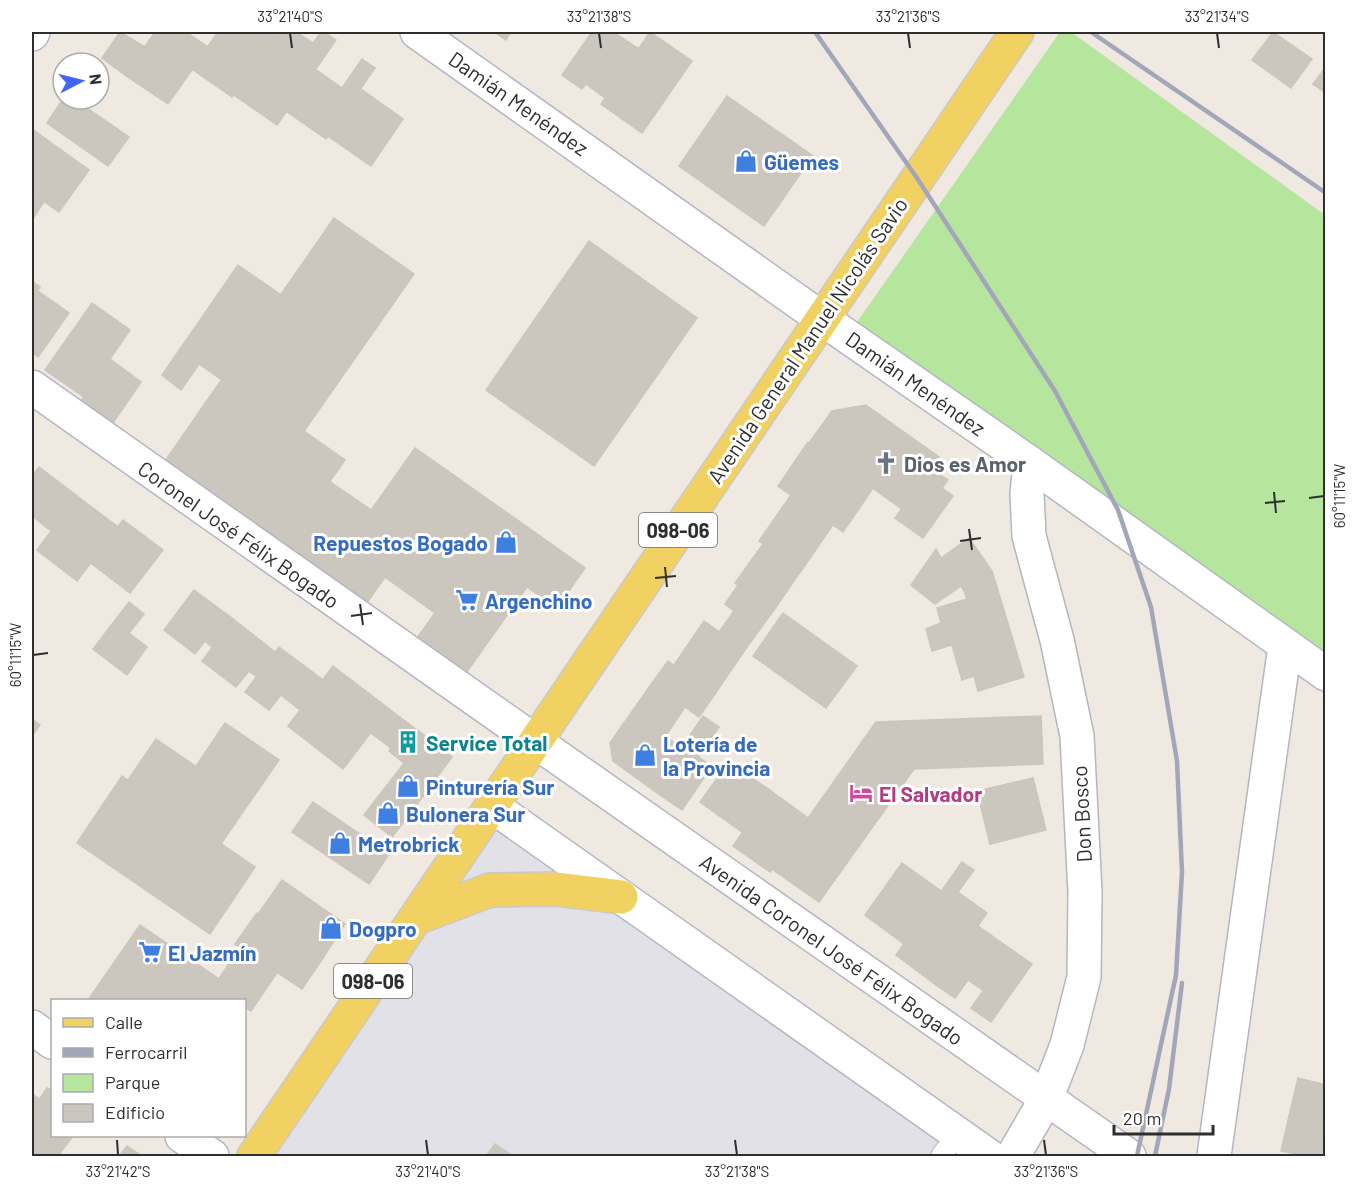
<svg xmlns="http://www.w3.org/2000/svg" width="1357" height="1188" viewBox="0 0 1357 1188" font-family="Barlow,sans-serif">
	<rect width="100%" height="100%" fill="#efe9e1"/>
	<path fill="#e3e1e8" d="M492,806L989,1156H254Z"/>
	<path fill="#b6e59e" d="M1060,32H1071L1325,215V652L855,325Z"/>
	<g fill="#cbc7bf" stroke="#cbc5ba" stroke-width="1.5">
		<path d="M120,32L145,47L125,75L102,58Z"/>
		<path d="M155,32H186L208,47L168,104L125,75Z"/>
		<path d="M218,32H278L232,97L192,69Z"/>
		<path d="M278,32H296L313,43L321,32H324L336,40L277,125L234,95Z"/>
		<path d="M494,32H511L506,40Z"/>
		<path d="M592,32H613L639,49L605,98L586,84L582,89L562,75Z"/>
		<path d="M650,32L692,61L642,133L601,104Z"/>
		<path d="M1273,32L1312,59L1291,88L1252,60Z"/>
		<path d="M362,59L375,68L326,139L286,111L315,69L342,88Z"/>
		<path d="M1326,67V93L1313,84Z"/>
		<path d="M361,89L403,119L371,166L328,136Z"/>
		<path d="M727,96L813,156L764,226L679,166Z"/>
		<path d="M63,99H74L129,137L108,166L47,123Z"/>
		<path d="M32,129L89,170L59,212L32,193Z"/>
		<path d="M32,193L44,202L32,220Z"/>
		<path d="M334,218L414,274L244,517L165,461Z"/>
		<path d="M589,241L697,318L594,466L486,390Z"/>
		<path d="M238,265L281,295L222,380L199,364L181,390L162,375Z"/>
		<path d="M32,281L40,287L32,300Z"/>
		<path d="M38,291L69,313L38,357L32,352V300Z"/>
		<path d="M92,303L130,330L84,397L45,370Z"/>
		<path d="M110,359L141,382L113,423L81,401Z"/>
		<path d="M866,405L939,457L902,509L809,443L832,411Z"/>
		<path d="M304,431L345,460L285,545L244,517Z"/>
		<path d="M808,442L873,488L843,532L778,486Z"/>
		<path d="M415,448L455,476L367,603L326,574Z"/>
		<path d="M39,467L77,496L51,531L32,516V476Z"/>
		<path d="M931,469L948,480L942,488L953,496L923,538L895,518Z"/>
		<path d="M455,476L585,568L557,608L427,517Z"/>
		<path d="M329,481L371,510L326,574L285,545Z"/>
		<path d="M791,495L833,525L801,571L759,541Z"/>
		<path d="M77,496L118,527L77,581L37,550Z"/>
		<path d="M427,517L527,587L466,673L417,638L435,613L385,577Z"/>
		<path d="M123,520L163,550L130,593L91,563Z"/>
		<path d="M969,538L992,571L964,591L961,586L935,604L911,585L936,549L941,558Z"/>
		<path d="M763,544L801,571L774,610L735,583Z"/>
		<path d="M992,571L1009,627L932,651L926,629L941,623L937,608L967,599L964,591Z"/>
		<path d="M738,585L774,610L745,650L719,632L734,611L725,604Z"/>
		<path d="M194,590L233,619L212,647L205,641L195,654L164,630Z"/>
		<path d="M129,602L144,614L129,633L147,647L127,675L93,649Z"/>
		<path d="M783,613L857,666L826,708L753,656Z"/>
		<path d="M233,619L275,652L257,677L249,671L236,687L202,661Z"/>
		<path d="M704,621L745,650L715,694L674,665Z"/>
		<path d="M1009,627L1024,677L978,691L974,676L962,680L952,645Z"/>
		<path d="M279,647L323,680L300,710L281,695L269,710L245,692Z"/>
		<path d="M668,661L715,694L699,717L652,683Z"/>
		<path d="M333,666L389,709L343,769L288,726Z"/>
		<path d="M652,683L685,707L665,737L631,713Z"/>
		<path d="M389,709L409,724L391,748L371,733Z"/>
		<path d="M631,713L682,748L653,790L613,761L610,743Z"/>
		<path d="M703,716L719,727L698,757L712,766L682,810L653,790Z"/>
		<path d="M1041,716L1043,764L914,769L819,902L772,869L876,722Z"/>
		<path d="M32,719L40,725L32,736Z"/>
		<path d="M225,723L279,760L249,803L196,766Z"/>
		<path d="M409,724L425,736L404,763L389,751Z"/>
		<path d="M425,736L452,757L432,784L405,762Z"/>
		<path d="M156,739L249,803L221,844L128,780Z"/>
		<path d="M405,762L432,784L413,810L384,789Z"/>
		<path d="M729,762L771,791L742,832L700,802Z"/>
		<path d="M122,776L255,867L210,934L77,843Z"/>
		<path d="M1033,778L1046,830L990,844L977,791Z"/>
		<path d="M384,789L413,810L392,837L364,815Z"/>
		<path d="M771,791L808,818L770,872L733,846Z"/>
		<path d="M313,802L389,854L369,884L292,832Z"/>
		<path d="M962,862L974,870L958,892L987,913L936,985L896,955Z"/>
		<path d="M902,863L941,891L904,944L865,915Z"/>
		<path d="M282,880L345,924L323,958L258,914Z"/>
		<path d="M257,913L323,958L302,989L235,944Z"/>
		<path d="M140,925L219,979L214,986L235,1000H88Z"/>
		<path d="M978,926L1012,950L984,991L968,980L955,998L936,985Z"/>
		<path d="M240,947L277,973L251,1011L244,1007V1000H235L214,986Z"/>
		<path d="M1012,950L1032,964L991,1022L971,1008Z"/>
		<path d="M1298,1078L1326,1085V1125L1289,1116Z"/>
		<path d="M47,1088L52,1091V1136H73L58,1156H32V1110Z"/>
		<path d="M32,1094L39,1099L32,1110Z"/>
		<path d="M1289,1116L1326,1125V1156H1307L1281,1151Z"/>
		<path d="M495,1144L513,1156H486Z"/>
		<path d="M127,1146L142,1156H119Z"/>
	</g>
	<g fill="none" stroke-linecap="round" stroke-linejoin="round">
		<g stroke="#b4b7c1" stroke-width="22">
			<path id="service" d="M941,1156L958,1134"/>
		</g>
		<g stroke="#b4b7c1" stroke-width="36">
			<g id="minor">
				<path d="M417,32L821,318L1030,463L1326,674"/>
				<path d="M32,34L33,32"/>
				<path d="M32,387L536,742"/>
				<path d="M32,1027L52,1042"/>
				<path d="M182,1136L212,1156"/>
				<path d="M1013,1156L1046,1099L1067,1045L1084,977L1085,892L1077,736L1057,640L1029,536L1027,494L1030,463"/>
				<path d="M1214,1156L1285,646"/>
			</g>
		</g>
		<g stroke="#b4b7c1" stroke-width="36">
			<g id="secondary">
				<path d="M536,742L1129,1156"/>
				<path d="M492,806L989,1156"/>
			</g>
		</g>
		<g stroke="#c9c9c9" stroke-width="36">
			<g id="primary">
				<path d="M416,918L490,890L555,889L621,897"/>
				<path d="M254,1156L1017,32"/>
			</g>
		</g>
		<use href="#service" stroke="#fff" stroke-width="20"/>
		<use href="#minor" stroke="#fff" stroke-width="33"/>
		<use href="#secondary" stroke="#fff" stroke-width="33"/>
		<use href="#primary" stroke="#f2d163" stroke-width="33"/>
		<g stroke="#a3a6b8" stroke-width="4.5">
			<path d="M815,32L917,178L1055,391L1118,510L1151,607L1177,761L1182,872L1176,975L1137,1156"/>
			<path d="M1091,32L1326,193"/>
			<path d="M1155,1156L1169,1089L1182,983"/>
		</g>
	</g>
	<path fill="none" stroke="#2e2e2e" stroke-width="2" d="M290,33L292,48M599,33L601,48M908,33L910,48M1217,33L1219,48M1274,492L1276,513M1309,498L1324,496M1265,503L1285,501M969,529L972,550M960,541L981,538M665,567L667,587M655,578L676,576M360,604L363,625M351,616L372,613M33,655L48,653M117,1140L118,1155M426,1140L428,1155M735,1140L737,1155M1044,1140L1046,1155"/>
	<defs>
		<g id="shop-bare" transform="scale(1.8)"><path d="M-5-2.5h2.3a2.7 3.5 0 0 1 5.4 0H5L5.5 6h-11ZM-1.5-2.5h3a1.5 2.3 0 0 0-3 0Z" fill="#3f7fe0" stroke="#fff" stroke-width="2.5" paint-order="stroke"/></g>
		<g id="church-bare" transform="scale(1.8)"><path d="M-1.2-6h2.4v3.5h3.3v2.4h-3.3V6h-2.4V-.1h-3.3v-2.4h3.3Z" fill="#6b7280" stroke="#fff" stroke-width="2.5" paint-order="stroke"/></g>
		<g id="supermarket-bare" transform="scale(1.8)"><path d="M-6-5.5h2.5l.6 2H6L4.5 2H-2.5L-4.4-4H-6ZM-1.5 3.2a1.3 1.3 0 1 0 .1 0ZM3 3.2a1.3 1.3 0 1 0 .1 0Z" fill="#3f7fe0" stroke="#fff" stroke-width="2.5" paint-order="stroke"/></g>
		<g id="building-bare" transform="scale(1.8)"><path d="M-4-6H4V6H1V3H-1V6H-4ZM-2.5-4.3h1.7v1.8h-1.7ZM.8-4.3h1.7v1.8H.8ZM-2.5-1h1.7V.8h-1.7ZM.8-1h1.7V.8H.8Z" fill="#0f9aa8" stroke="#fff" stroke-width="2.5" paint-order="stroke"/></g>
		<g id="hotel-bare" transform="scale(1.8)"><path d="M-6-4.5h1.5V1H6V5H4.5V3h-9V5H-6ZM-4 0a1.8 1.8 0 1 1 3.6 0ZM.5 0V-2.5h3Q6-2.5 6 0Z" fill="#d1479c" stroke="#fff" stroke-width="2.5" paint-order="stroke"/></g>
	</defs>
	<g fill-rule="evenodd">
		<use href="#shop-bare" x="746" y="161"/>
		<use href="#church-bare" x="886" y="463"/>
		<use href="#shop-bare" x="506" y="542"/>
		<use href="#supermarket-bare" x="467" y="600"/>
		<use href="#building-bare" x="408" y="742"/>
		<use href="#shop-bare" x="645" y="755"/>
		<use href="#shop-bare" x="408" y="786"/>
		<use href="#hotel-bare" x="861" y="793"/>
		<use href="#shop-bare" x="388" y="813"/>
		<use href="#shop-bare" x="340" y="843"/>
		<use href="#shop-bare" x="331" y="928"/>
		<use href="#supermarket-bare" x="150" y="952"/>
	</g>
	<g text-anchor="middle" dominant-baseline="central" stroke-width="6" stroke-linejoin="round" paint-order="stroke">
		<g fill="#fff" stroke="#6d6d6d" stroke-width="1.5">
			<rect x="639" y="513" width="78" height="34" rx="4.5"/>
			<rect x="334" y="964" width="78" height="34" rx="4.5"/>
		</g>
		<g font-size="20" font-weight="bold" fill="#2e2e2e">
			<text x="678" y="530">098-06</text>
			<text x="373" y="981">098-06</text>
		</g>
		<g font-size="21" fill="#2e2e2e" stroke="#fff">
			<text transform="translate(519 103) rotate(35)">Damián Menéndez</text>
			<text transform="translate(807 340) rotate(-56)">Avenida General Manuel Nicolás Savio</text>
			<text transform="translate(916 383) rotate(35)">Damián Menéndez</text>
			<text transform="translate(239 534) rotate(35)">Coronel José Félix Bogado</text>
			<text transform="translate(1081 814) rotate(-93)">Don Bosco</text>
			<text transform="translate(832 949) rotate(35)">Avenida Coronel José Félix Bogado</text>
		</g>
		<g font-size="21" font-weight="bold" fill="#366cbe" stroke="#fff" text-anchor="start">
			<text x="764" y="161">Güemes</text>
			<text x="488" y="542" text-anchor="end">Repuestos Bogado</text>
			<text x="485" y="600">Argenchino</text>
			<text x="663" y="743">Lotería de<tspan x="663" dy="24">la Provincia</tspan></text>
			<text x="426" y="786">Pinturería Sur</text>
			<text x="406" y="813">Bulonera Sur</text>
			<text x="358" y="843">Metrobrick</text>
			<text x="349" y="928">Dogpro</text>
			<text x="168" y="952">El Jazmín</text>
		</g>
		<g font-size="21" font-weight="bold" fill="#5b616d" stroke="#fff" text-anchor="start">
			<text x="904" y="463">Dios es Amor</text>
		</g>
		<g font-size="21" font-weight="bold" fill="#0d838f" stroke="#fff" text-anchor="start">
			<text x="426" y="742">Service Total</text>
		</g>
		<g font-size="21" font-weight="bold" fill="#b23c85" stroke="#fff" text-anchor="start">
			<text x="879" y="793">El Salvador</text>
		</g>
	</g>
	<rect width="1357" height="1188" fill="none" stroke="#ffffff" stroke-width="66"/>
	<rect x="51" y="999" width="195" height="138" fill="#ffffff" stroke="#ababab" stroke-width="1.5"/>
	<rect x="63" y="1018" width="30" height="9" fill="#f2d163" stroke="#ababab" stroke-width="1.5"/>
	<text x="105" y="1029" font-size="18" fill="#2e2e2e">Calle</text>
	<rect x="63" y="1048" width="30" height="9" fill="#a3a6b8" stroke="#ababab" stroke-width="1.5"/>
	<text x="105" y="1059" font-size="18" fill="#2e2e2e">Ferrocarril</text>
	<rect x="63" y="1074" width="30" height="18" fill="#b6e59e" stroke="#ababab" stroke-width="1.5"/>
	<text x="105" y="1089" font-size="18" fill="#2e2e2e">Parque</text>
	<rect x="63" y="1104" width="30" height="18" fill="#cbc7bf" stroke="#ababab" stroke-width="1.5"/>
	<text x="105" y="1119" font-size="18" fill="#2e2e2e">Edificio</text>
	<g transform="translate(81 81) rotate(83)"><circle r="28" fill="#ffffff" stroke="#ababab" stroke-width="1.5"/>
	<path d="M0-4.5L10 22L0 15L-10 22Z" fill="#4264fb"/>
	<text y="-9" font-size="16" font-weight="bold" text-anchor="middle" fill="#2e2e2e">N</text>
	</g>
	<path d="M1114 1125v9h99v-9" fill="none" stroke="#2e2e2e" stroke-width="3"/>
	<text x="1123" y="1125" font-size="18" fill="#2e2e2e" stroke="#ffffff" stroke-width="4.5" paint-order="stroke">20 m</text>
	<rect x="33" y="33" width="1291" height="1122" fill="none" stroke="#2e2e2e" stroke-width="2"/>
	<g font-size="15" text-anchor="middle" fill="#2e2e2e">
		<text x="290" y="22">33°21'40"S</text>
		<text x="599" y="22">33°21'38"S</text>
		<text x="908" y="22">33°21'36"S</text>
		<text x="1217" y="22">33°21'34"S</text>
		<text transform="translate(1340 496) rotate(-90)" y="5">60°11'15"W</text>
		<text transform="translate(16 655) rotate(-90)" y="5">60°11'15"W</text>
		<text x="118" y="1177">33°21'42"S</text>
		<text x="428" y="1177">33°21'40"S</text>
		<text x="737" y="1177">33°21'38"S</text>
		<text x="1046" y="1177">33°21'36"S</text>
	</g>
</svg>
